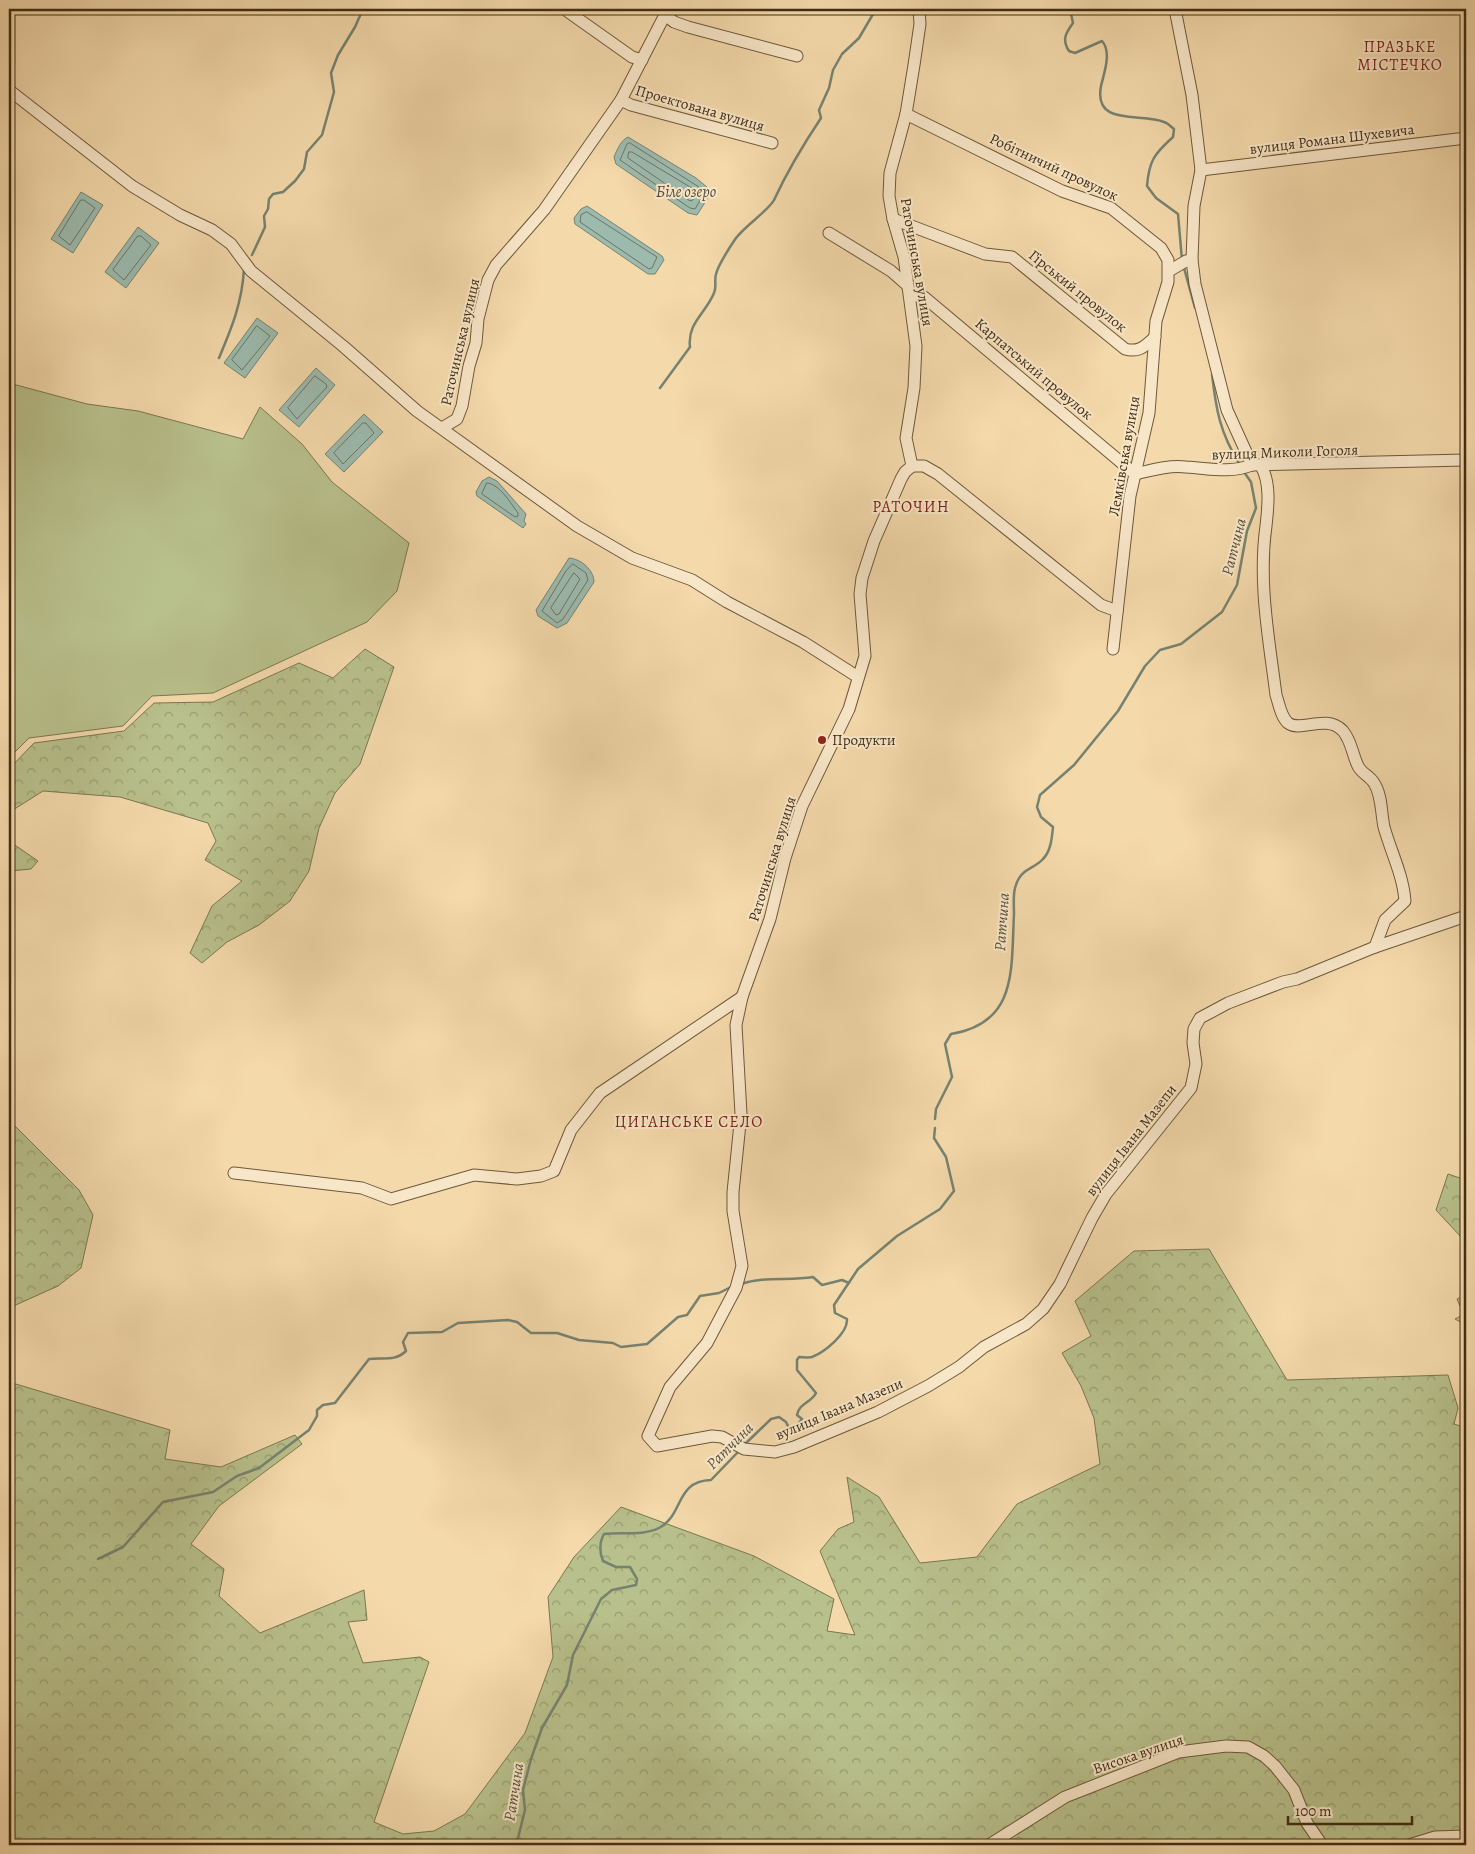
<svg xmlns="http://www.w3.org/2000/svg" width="1475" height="1854" viewBox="0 0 1475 1854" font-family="Alegreya,serif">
	<defs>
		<pattern id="forest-crowns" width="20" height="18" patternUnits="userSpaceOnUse" patternTransform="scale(1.25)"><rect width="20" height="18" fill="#b8c08b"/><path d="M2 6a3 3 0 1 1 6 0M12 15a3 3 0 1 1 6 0" fill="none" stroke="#979c70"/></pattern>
	</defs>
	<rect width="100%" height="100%" fill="#f4d9ab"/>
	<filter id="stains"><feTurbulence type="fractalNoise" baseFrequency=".004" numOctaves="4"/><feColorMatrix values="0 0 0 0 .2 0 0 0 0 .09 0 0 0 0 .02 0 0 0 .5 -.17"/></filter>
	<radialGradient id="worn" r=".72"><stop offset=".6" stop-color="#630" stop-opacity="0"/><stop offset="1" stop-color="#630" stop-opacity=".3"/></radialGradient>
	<g fill="url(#forest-crowns)" stroke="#7c7650">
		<path d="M365,649L394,667L360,764L335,793L319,828L309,871L290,901L259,925L227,942L202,963L190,953L212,906L242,881L205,860L216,841L208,823L120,797L43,791L13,810L9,817V769L34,743L124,731L154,703L213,702L299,663L333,678Z"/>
		<path d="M9,841L38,861L31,869L11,871L9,874Z"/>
		<path d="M9,1120L79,1190L93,1215L81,1268L58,1286L9,1308Z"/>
		<path d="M1448,1174L1466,1180V1269L1461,1237L1436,1210Z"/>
		<path d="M1209,1249L1287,1380L1448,1375L1458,1408L1454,1424L1466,1428L1464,1438L1466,1439V1845H9V1382L170,1430L165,1459L221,1467L295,1435L302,1444L219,1506L191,1544L224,1569L219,1596L260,1633L364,1590L367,1620L348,1622L363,1663L420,1657L429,1662L374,1822L403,1834L434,1831L465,1814L525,1733L553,1657L548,1597L574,1557L621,1507L754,1556L834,1599L827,1631L855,1635L820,1551L838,1529L854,1522L847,1477L879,1497L920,1563L977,1557L1017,1504L1100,1464L1094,1418L1081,1386L1062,1353L1091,1336L1075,1301L1134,1251Z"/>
		<path d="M1463,1296H1466V1325L1455,1319L1463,1315L1465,1307L1460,1306L1457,1299Z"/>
	</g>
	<path fill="#b8c08b" stroke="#7c7650" d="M9,383L87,404L138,411L243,439L260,407L302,444L332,482L409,543L397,591L367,622L213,693L152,696L123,726L29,738L9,758Z"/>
	<g fill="#9cbaae" stroke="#778270">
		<path d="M628,137L696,178L708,188L709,196L697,215L688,213L616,164L614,157C617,150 621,140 628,137Z"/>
		<path d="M81,192L103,205L73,253L51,239Z"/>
		<path d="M587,206L662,256L664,260L655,274H648L575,224L574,218L581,209Z"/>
		<path d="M138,227L159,243L126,288L105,272Z"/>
		<path d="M257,318L278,333L245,378L224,363Z"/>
		<path d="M316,368L335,385L299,427L279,410Z"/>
		<path d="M364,414L383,432L344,472L325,454Z"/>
		<path d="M489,477L497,481L526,514L524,521L526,524L523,528L477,496L476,492L482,481Z"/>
		<path d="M569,558C581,559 594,570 594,582L567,623L557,628L538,616L536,610Z"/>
	</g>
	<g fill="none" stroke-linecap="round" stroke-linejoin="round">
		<g stroke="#6e7461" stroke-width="1">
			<path d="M630,143L702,189L704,194L695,209L690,208L620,160L627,144Z"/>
			<path d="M629,152H632L690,187L697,193L693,200L690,201L628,158Z"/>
			<path d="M81,200H84L95,208L70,245L59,236Z"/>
			<path d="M587,212L657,257L652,268L649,269L580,222L581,215Z"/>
			<path d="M138,236H141L151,245L124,280L113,270Z"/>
			<path d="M257,326L270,336L242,370L232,360Z"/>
			<path d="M315,376L326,384L327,387L297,419L288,408Z"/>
			<path d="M363,423H366L374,433L343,464L334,453Z"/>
			<path d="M487,483C500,484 511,504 518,513V516L515,517L482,494Z"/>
			<path d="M573,564L586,573L588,580L563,619L557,623L542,611L566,571Z"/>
			<path d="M574,573L580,579L559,614L556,615L551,608Z"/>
		</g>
		<g stroke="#778270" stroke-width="2.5">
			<path d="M1070,9L1073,23C1065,34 1062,40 1069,51L1075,53L1102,41C1112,52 1104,73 1101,86C1093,128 1143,112 1164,122C1168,123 1171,127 1174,129L1173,137C1154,154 1149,161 1147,186L1156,198L1178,214L1182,260"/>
			<path d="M252,255L265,227L264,216L268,209L269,199L273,194L283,192L295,181L304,169L307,152L322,135L334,92L331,73L338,55L355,27L363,9"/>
			<path d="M1184,268L1195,308"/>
			<path d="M219,358C232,327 242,303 244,269"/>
			<path d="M1212,374C1216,410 1220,433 1240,465"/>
			<path d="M660,388L690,347C687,323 706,313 714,293C717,287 714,281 716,274C719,263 730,247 736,238C746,225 769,210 774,200C787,172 803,145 821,118L819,110L829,88L833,70L842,54L859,38L876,9"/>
			<path d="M935,1119L936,1109L952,1077L945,1044L951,1034C1018,1023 1011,969 1014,914C1014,906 1013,896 1015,888C1020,868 1033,870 1043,859C1051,851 1052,837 1053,827L1041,817L1037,807L1040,795L1074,765L1118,711L1145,666L1160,650L1181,644L1222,612L1237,585L1247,531L1256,508L1251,482L1244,472"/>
			<path d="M741,1284C764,1276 789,1281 813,1277L822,1285L842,1280L849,1283"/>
			<path d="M744,1445L771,1419L779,1417L786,1422L790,1430H793L802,1419L797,1415C799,1403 811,1403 816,1393L797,1370V1360L799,1357C803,1357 809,1358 812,1357C825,1352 848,1333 847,1319L835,1313L834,1305L858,1269L897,1236L940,1209L954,1191L946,1157L934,1138L935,1128"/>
			<path d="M98,1559L123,1547L163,1502L213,1492L237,1476L259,1468L309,1430L317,1416V1410L323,1405L335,1403L369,1359C382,1357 395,1362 406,1351L403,1342L408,1333L442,1332L458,1323L508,1320L517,1322L531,1333H557L579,1340L613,1343L621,1347L647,1344L678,1317L687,1315L700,1296L719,1293L733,1286"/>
			<path d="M478,1845H485"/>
			<path d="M512,1845L517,1842L525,1810L523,1790L531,1759L542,1728L567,1685L573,1655L601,1599L612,1590L636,1585L637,1579L630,1567H616L603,1561C599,1551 599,1543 604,1534C622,1532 643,1536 659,1528C684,1515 675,1481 711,1480L739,1451"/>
		</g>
		<g stroke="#6d583a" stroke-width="13">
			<g id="minor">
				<path d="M919,9L920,24L914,65L906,114L890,173L889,196L893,219L904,257L916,346L914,388L906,438L912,466L905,472L901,479L874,541L862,578L860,594L865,656L849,709L802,806L785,858L770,919L742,997L736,1025L741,1114L733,1192V1211L742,1266L736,1288L707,1343L670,1387L648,1436L657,1446L712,1436L722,1437L744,1449L775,1452L794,1447L878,1412L928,1386L959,1367L984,1347L1026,1324L1043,1309L1060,1284L1092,1218L1106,1194L1191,1088L1196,1064L1193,1043L1194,1029L1200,1018L1228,1003L1283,982L1297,979L1375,947L1466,916"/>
				<path d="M1175,9L1192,95L1201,170L1194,206L1192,260L1195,284L1227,410L1252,465"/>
				<path d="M567,11L632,57L642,60"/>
				<path d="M665,15L674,22L688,27L797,56"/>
				<path d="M9,90L132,186L180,215L212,230L231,244L251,271L343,346L417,411L577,526L632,558L692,580L727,602L803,642L858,677"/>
				<path d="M621,100L631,105L772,143"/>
				<path d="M906,114L1062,191L1111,208L1161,248L1168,260V282L1156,321L1149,413L1130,496L1113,649"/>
				<path d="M1201,170L1466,138"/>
				<path d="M893,219L985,254L1012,257L1125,349C1139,353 1145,346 1155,337"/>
				<path d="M829,233L891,271L908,286"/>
				<path d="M1169,271L1186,261L1192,260"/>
				<path d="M910,295L924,297L1135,474C1152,470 1169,465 1186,467C1209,468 1228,474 1252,465L1466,460"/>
				<path d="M442,428L457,419L462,406L469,366L476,343L478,319L488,280L496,265L544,210L621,100L668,9"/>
				<path d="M912,466H924L938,474L1101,605L1117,611"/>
				<path d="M1261,466C1271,483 1268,508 1266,526C1258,583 1269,639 1276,695C1279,704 1281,717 1288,723C1301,733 1326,713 1343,731C1352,742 1352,754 1358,766C1361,773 1370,776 1374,783C1382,795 1381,813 1384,827C1391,852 1403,875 1405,901L1385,920L1375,947"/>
				<path d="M234,1173L362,1188L391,1199L474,1175L517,1179L541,1176L554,1171L571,1130L600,1093L742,997"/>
				<path d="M989,1845L1065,1797L1179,1752L1226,1746L1248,1747L1264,1756L1275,1766L1294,1790L1307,1823L1322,1845"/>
				<path d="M1409,1845L1435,1837L1466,1836"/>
			</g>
		</g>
		<use href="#minor" stroke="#f8e6c8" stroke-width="11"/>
	</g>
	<circle fill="#8f2418" stroke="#f8e6c8" stroke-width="2" cx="822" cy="740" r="5"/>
	<g text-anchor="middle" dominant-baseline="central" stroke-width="4" stroke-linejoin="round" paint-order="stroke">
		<g font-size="15" fill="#402d14" stroke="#f8e6c8">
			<text transform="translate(700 108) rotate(16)">Проектована вулиця</text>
			<text transform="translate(1332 139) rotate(-7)">вулиця Романа Шухевича</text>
			<text transform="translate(1054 167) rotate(25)">Робітничий провулок</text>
			<text transform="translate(917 262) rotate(80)">Раточинська вулиця</text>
			<text transform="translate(1078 291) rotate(39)">Гірський провулок</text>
			<text transform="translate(460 342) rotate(-77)">Раточинська вулиця</text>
			<text transform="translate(1034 369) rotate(40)">Карпатський провулок</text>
			<text transform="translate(1285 452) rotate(-2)">вулиця Миколи Гоголя</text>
			<text transform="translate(1124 456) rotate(-80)">Лемківська вулиця</text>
			<text transform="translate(772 859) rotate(-73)">Раточинська вулиця</text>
			<text transform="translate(1131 1140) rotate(-52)">вулиця Івана Мазепи</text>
			<text transform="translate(839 1409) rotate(-23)">вулиця Івана Мазепи</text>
			<text transform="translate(1138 1754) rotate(-19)">Висока вулиця</text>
		</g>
		<g font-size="15" fill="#402d14" stroke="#f8e6c8" text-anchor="start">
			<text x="832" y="740">Продукти</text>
		</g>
		<g font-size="16" letter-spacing="1" fill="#7a1f14" stroke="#f8e6c8">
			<text x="1400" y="47">ПРАЗЬКЕ<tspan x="1400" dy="18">МІСТЕЧКО</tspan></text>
			<text x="911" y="507">РАТОЧИН</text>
			<text x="689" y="1122">ЦИГАНСЬКЕ СЕЛО</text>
		</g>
		<g font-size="16" font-style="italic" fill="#57503a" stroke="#f8e6c8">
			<text x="686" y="192">Біле озеро</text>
			<text transform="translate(1234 547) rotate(-76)">Ратчина</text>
			<text transform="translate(1002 922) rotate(-86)">Ратчина</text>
			<text transform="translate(730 1446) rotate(-45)">Ратчина</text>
			<text transform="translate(514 1792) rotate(-81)">Ратчина</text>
		</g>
	</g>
	<rect width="1475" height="1854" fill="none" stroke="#f4d9ab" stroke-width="30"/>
	<rect x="10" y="10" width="1455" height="1834" fill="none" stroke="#402d14" stroke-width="2.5"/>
	<rect x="15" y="15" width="1445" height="1824" fill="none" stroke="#402d14"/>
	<path d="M1288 1816v8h124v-8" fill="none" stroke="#402d14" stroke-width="2.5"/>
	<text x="1295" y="1816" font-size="15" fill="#402d14" stroke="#f8e6c8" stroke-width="4" paint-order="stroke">100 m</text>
	<rect width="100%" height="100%" filter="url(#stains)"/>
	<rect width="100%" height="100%" fill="url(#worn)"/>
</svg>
